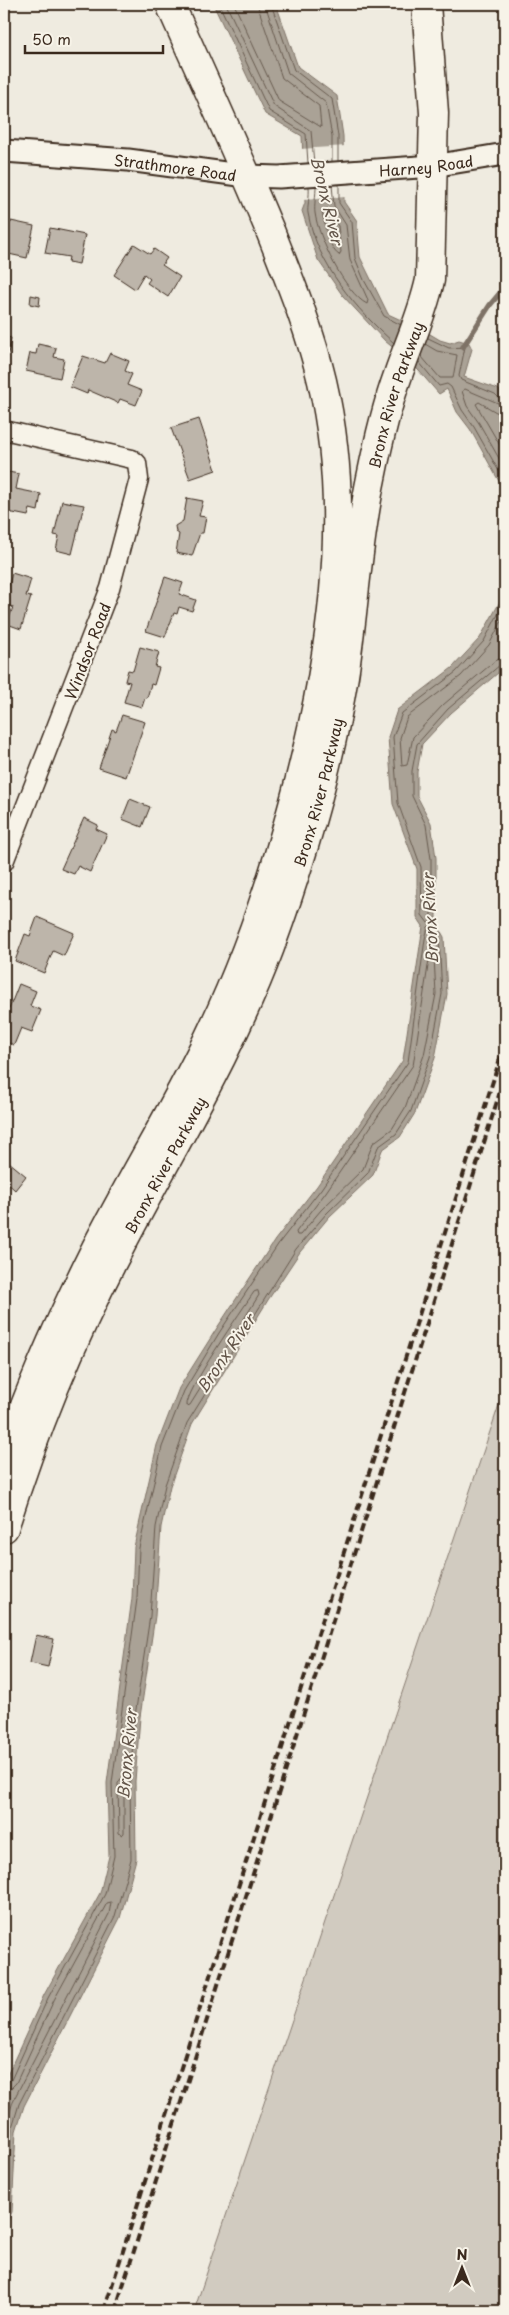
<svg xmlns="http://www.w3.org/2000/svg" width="509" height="2315" viewBox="0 0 509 2315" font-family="'Playpen Sans',sans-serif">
	<rect width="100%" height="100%" fill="#efebe0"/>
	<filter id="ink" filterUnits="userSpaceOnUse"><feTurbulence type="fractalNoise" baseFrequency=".02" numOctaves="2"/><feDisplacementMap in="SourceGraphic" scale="10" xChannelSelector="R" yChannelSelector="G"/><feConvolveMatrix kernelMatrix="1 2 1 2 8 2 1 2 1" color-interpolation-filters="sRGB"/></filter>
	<g filter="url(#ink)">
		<path fill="#d1cbc0" stroke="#867a6f" d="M505,1387V2311H194Z"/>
		<g fill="#aaa296" stroke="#7e7266">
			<path d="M213,4H276L298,67L337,96L343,136L344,202L357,221L360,257L388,314L425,331L440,340L450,343L459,340L469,343L472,349L464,377L498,389L505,397V492L470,429L457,412L447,389L439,394L412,363L385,341L343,296L318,260L302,211L305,203L302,136L265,114Z"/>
			<path d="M505,575V667L451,713L422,744L417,772V796L431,823L436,858V923L444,937L447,994L435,1058L415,1113L400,1137L382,1150L373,1175L329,1217L300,1252L268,1300L192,1424L170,1486L161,1527L155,1616L140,1717L135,1781L136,1859L120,1918L24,2106L16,2131L12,2212L4,2228V2082L44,1995L100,1893L109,1856L107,1783L132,1598L134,1547L157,1445L179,1388L215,1331L275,1240L317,1186L403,1060L423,926L417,917V869L393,804L388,737L397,710L452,668L480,638L502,598Z"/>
		</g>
		<path fill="#efebe0" d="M346,146V197L303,200L300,149Z"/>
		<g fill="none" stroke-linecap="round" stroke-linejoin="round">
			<g stroke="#675a4e" stroke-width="1">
				<path d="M219,4L269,111L306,134L308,163"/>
				<path d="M226,4L274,106L311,131L314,163"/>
				<path d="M234,4L279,101L321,127L319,106L282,78L257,4"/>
				<path d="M265,4L288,73L326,103L332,137V161"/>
				<path d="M271,4L294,70L332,99L338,136V161"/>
				<path d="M339,185V203L352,222L355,258L364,280L384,316L401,325"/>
				<path d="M316,186C316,194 314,207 315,213C318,237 345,293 367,304L368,300L350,260L346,225L334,206L332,185"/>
				<path d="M309,187C310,194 307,210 308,213C317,265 356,309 394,343"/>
				<path d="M324,209H327L338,226L341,252L339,255C329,249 325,224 322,212Z"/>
				<path d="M428,338L449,348L465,347L459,376L461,380L495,394L500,399L505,400"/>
				<path d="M421,356L440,378H453L457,355L437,351L425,344"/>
				<path d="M419,362L439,386L447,384L451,387L462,410L474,427L505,482"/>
				<path d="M505,406L465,389L462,391L467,406L479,423L505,469"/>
				<path d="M505,414L496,412L479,402L476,404L505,454"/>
				<path d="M505,601L484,641L456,672L402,713L393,737L398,803L421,867L422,915L428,923L431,922V859L426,825L412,796V771L417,744L448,709L500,665L505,664"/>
				<path d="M505,615L489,645L461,676L407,717L400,738L402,766L407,765L413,737L443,705L496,660L505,658"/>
				<path d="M430,955L434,957L436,994L424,1055L405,1108L392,1129L373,1143L363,1169L321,1210L300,1235H297L296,1232L326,1192L413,1065Z"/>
				<path d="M258,1291L259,1295L190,1405L187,1406C184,1393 243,1308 254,1292Z"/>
				<path d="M121,1779L124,1781V1833L122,1835L119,1833L118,1784Z"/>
				<path d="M4,2083L11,2080L48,1998L105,1894L114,1856L112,1783L137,1599L139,1548L162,1447L184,1391L219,1333L279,1243L321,1189L408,1062L425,939L428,927L431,926L439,939L442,994L430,1057L411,1111L396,1134L378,1147L368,1173L326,1214L296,1249L187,1423L165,1485L156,1527L150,1616L135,1716L130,1780L131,1859L115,1916L19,2104L11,2131L7,2210L4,2217"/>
				<path d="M4,2089L11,2088L16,2083L54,2000L107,1903L111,1902L109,1914L13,2101L5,2130L4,2146"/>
			</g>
			<path stroke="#7e7266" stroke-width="5.5" d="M463,347L490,305L505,287"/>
		</g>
		<g fill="#bdb5aa" stroke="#3b2a1e">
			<path d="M11,221L34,226L27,258L4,253V222L11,223Z"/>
			<path d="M50,228L85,235L79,264L68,262L69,257L45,253Z"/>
			<path d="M134,244L150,254L154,249L167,258L162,265L180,277L168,297L147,283L150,279L144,274L135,289L114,275Z"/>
			<path d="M31,295L40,297L39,306L30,304Z"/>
			<path d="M4,336L11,338L5,370L4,369Z"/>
			<path d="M38,344L56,348L54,357L64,359L60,378L26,371L30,353L36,354Z"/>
			<path d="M110,353L129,361L125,371L132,374L127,385L142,391L136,405L120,399L118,403L88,390L87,394L70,387L83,356L105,363Z"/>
			<path d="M199,419L216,470L190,479L171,428Z"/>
			<path d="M8,472L19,474L16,489L41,494L38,511L30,509L28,516L8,512L9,506L4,505V493Z"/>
			<path d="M187,498L203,501L199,516L206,517L203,533H200L192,556L176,553L179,534L176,532L175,526L183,521Z"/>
			<path d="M62,501L84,505L72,554L56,550L59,536L54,535Z"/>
			<path d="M12,573L31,579L26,596L31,597L21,629L7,624L13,607L4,604Z"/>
			<path d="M165,577L183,583L179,594L196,600L192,611L179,607L177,614L174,613L165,637L146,631Z"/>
			<path d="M140,647L159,652L155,667L159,668L154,685L151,684L147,698H145L142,707L124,702L130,682L125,681L128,670L133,671Z"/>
			<path d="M122,715L145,722L126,777L99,768L112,729L116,731Z"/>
			<path d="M130,799L150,807L142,827L122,819Z"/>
			<path d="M84,818L98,825L96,829L107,834L90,872L78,866L74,874L61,869Z"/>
			<path d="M37,917L74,933L64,956L53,951L44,973L15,961L25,934L30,936Z"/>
			<path d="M19,984L36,991L30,1006L41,1010L32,1032L21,1028L14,1045L4,1041V1007L9,1009Z"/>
			<path d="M9,1162L26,1176L15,1190L4,1180V1168Z"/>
			<path d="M36,1635L54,1639L48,1667L30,1663Z"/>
		</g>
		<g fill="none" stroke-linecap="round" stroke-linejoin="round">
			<g stroke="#3b2a1e" stroke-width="21">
				<path id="minor" d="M4,430L132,459L137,463L139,479L110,588L4,862"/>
			</g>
			<g stroke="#3b2a1e" stroke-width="25">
				<g id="tertiary">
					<path id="s1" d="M4,151L128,160L247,176L279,177L433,166L505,154"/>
				</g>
			</g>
			<g stroke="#3b2a1e" stroke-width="31">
				<g id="trunk">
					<path d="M4,1463C29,1389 61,1318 96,1248C132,1178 173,1111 207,1041C245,963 273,881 295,798C331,663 354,519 322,381C310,330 290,281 271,233C239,156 204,80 170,4"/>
					<path id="s2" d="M4,1528C34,1432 71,1340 118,1251C170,1150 230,1054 270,947C302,860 329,768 344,676C354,611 357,544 371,478C378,443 386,408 398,375C409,343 423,313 430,280L434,113L426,4"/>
				</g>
			</g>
			<use href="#minor" stroke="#f7f3e8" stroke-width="18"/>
			<use href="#tertiary" stroke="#f7f3e8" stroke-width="21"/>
			<use href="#trunk" stroke="#f7f3e8" stroke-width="28"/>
			<g stroke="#3b2a1e" stroke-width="4" stroke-dasharray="8 4" stroke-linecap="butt">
				<path d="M104,2311L505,1043"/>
				<path d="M115,2311L505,1076"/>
			</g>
		</g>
	</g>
	<g text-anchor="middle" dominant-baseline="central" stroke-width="4" stroke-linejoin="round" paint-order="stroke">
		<g font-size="15" fill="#3b2a1e" stroke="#f7f3e8">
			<text stroke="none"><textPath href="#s1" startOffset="424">Harney Road</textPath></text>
			<text stroke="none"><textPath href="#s1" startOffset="172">Strathmore Road</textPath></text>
			<text stroke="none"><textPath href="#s2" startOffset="1208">Bronx River Parkway</textPath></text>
			<text transform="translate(87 651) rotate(-69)">Windsor Road</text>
			<text stroke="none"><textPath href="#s2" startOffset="802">Bronx River Parkway</textPath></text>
			<text stroke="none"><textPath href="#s2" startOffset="398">Bronx River Parkway</textPath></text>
		</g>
		<g font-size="16" font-style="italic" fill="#625448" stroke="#f7f3e8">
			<text transform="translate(328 200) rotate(76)">Bronx River</text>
			<text transform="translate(429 919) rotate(-93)">Bronx River</text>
			<text transform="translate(225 1353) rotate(-56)">Bronx River</text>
			<text transform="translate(126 1754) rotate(-85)">Bronx River</text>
		</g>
	</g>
	<rect width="509" height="2315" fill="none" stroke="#f7f3e8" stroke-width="20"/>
	<rect x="10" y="10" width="489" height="2295" fill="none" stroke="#3b2a1e" stroke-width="2" filter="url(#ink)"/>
	<g transform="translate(462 2268)" stroke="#f7f3e8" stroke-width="4" paint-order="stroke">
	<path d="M0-4L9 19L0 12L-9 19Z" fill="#3b2a1e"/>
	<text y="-8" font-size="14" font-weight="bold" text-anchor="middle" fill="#3b2a1e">N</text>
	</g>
	<path d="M25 45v8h138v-8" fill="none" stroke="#3b2a1e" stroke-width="2.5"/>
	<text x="32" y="45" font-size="15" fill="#3b2a1e" stroke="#f7f3e8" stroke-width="4" paint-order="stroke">50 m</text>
</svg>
